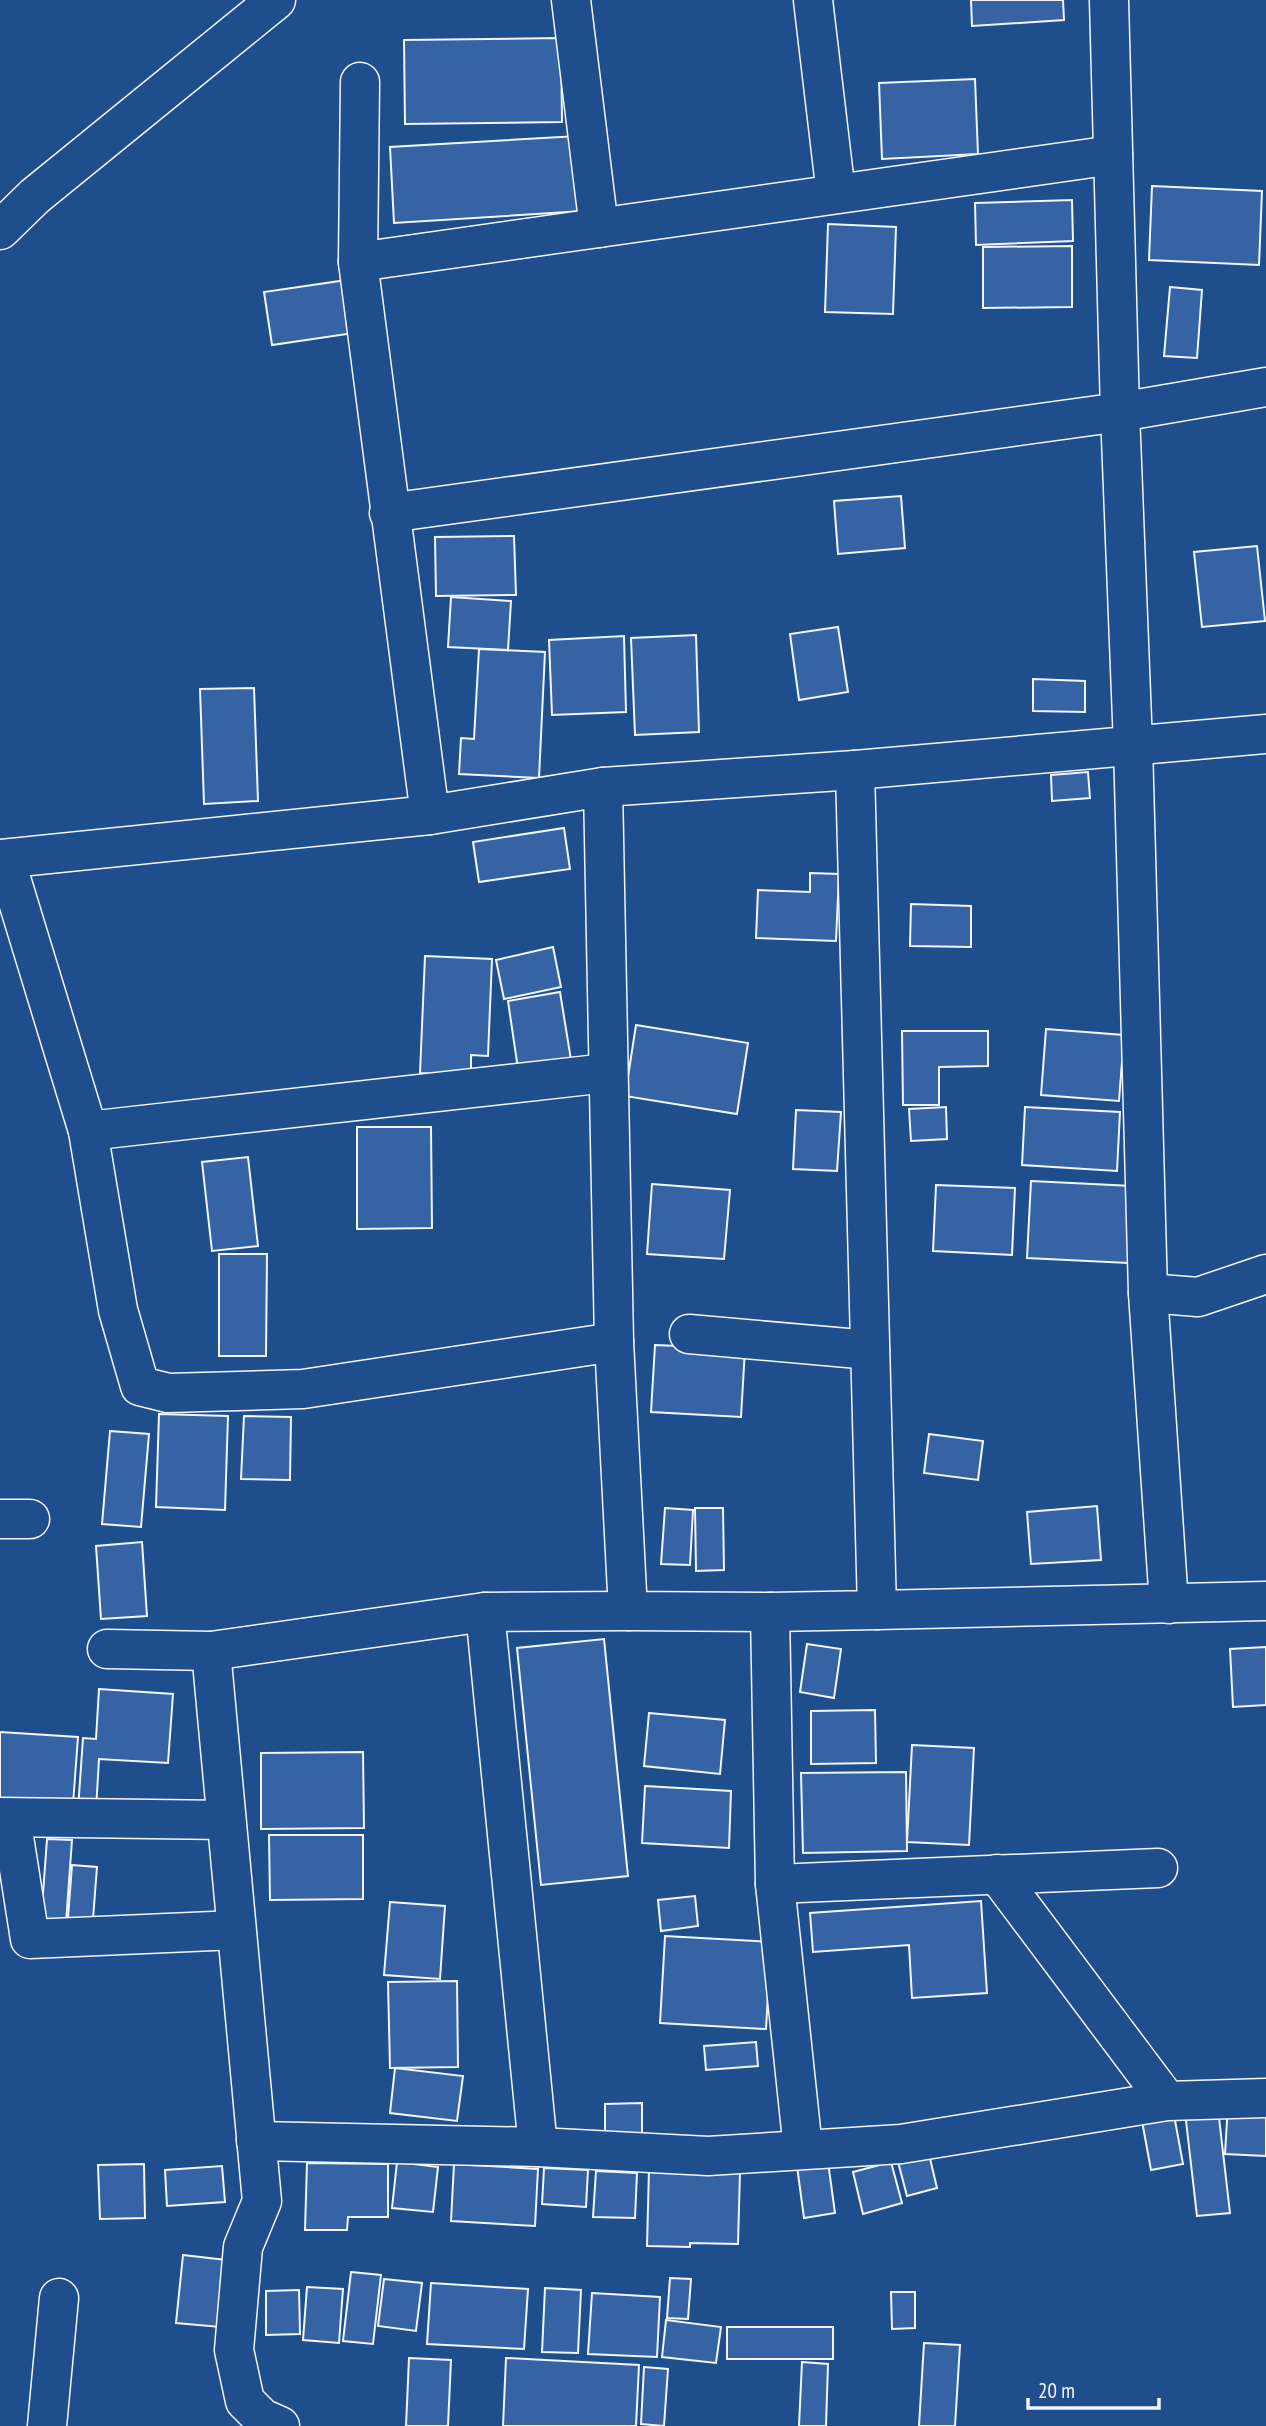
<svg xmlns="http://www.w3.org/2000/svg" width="1266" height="2426" viewBox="0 0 1266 2426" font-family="'PT Sans Narrow',sans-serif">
	<rect width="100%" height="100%" fill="#1f4e8c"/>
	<g fill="#3563a3" stroke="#f2f6ff" stroke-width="2">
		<path d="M971,0H1063L1064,20L972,26Z"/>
		<path d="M561,38L562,122L405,124L404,40Z"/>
		<path d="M975,79L978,154L882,159L879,83Z"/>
		<path d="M578,136L583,211L394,223L390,147Z"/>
		<path d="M1152,186L1262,191L1259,265L1149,260Z"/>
		<path d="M1072,200L1073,241L976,245L975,203Z"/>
		<path d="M828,224L896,227L893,314L825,312Z"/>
		<path d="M1072,246V307L983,308V247Z"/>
		<path d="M347,280L354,333L272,345L264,292Z"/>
		<path d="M1170,287L1202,290L1197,358L1164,356Z"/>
		<path d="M901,496L905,548L838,554L834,501Z"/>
		<path d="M514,536L516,595L436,596L435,537Z"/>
		<path d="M1257,546L1265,621L1202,627L1194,552Z"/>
		<path d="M451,597L511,601L508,650L448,647Z"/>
		<path d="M838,627L848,692L799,700L790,634Z"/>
		<path d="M696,635L699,732L635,735L631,638Z"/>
		<path d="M624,636L626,712L552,715L549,640Z"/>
		<path d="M479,649L545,652L539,778L459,774L461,738L474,739Z"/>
		<path d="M1033,679L1085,681V712L1033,711Z"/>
		<path d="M254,688L258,801L204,804L200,689Z"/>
		<path d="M1088,772L1090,798L1052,801L1051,775Z"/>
		<path d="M564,828L570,869L479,882L473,842Z"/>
		<path d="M810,873L839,874L836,941L756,938L758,890L810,892Z"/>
		<path d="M911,904L971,906V947L910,946Z"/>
		<path d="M553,947L561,987L504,999L496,960Z"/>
		<path d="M425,956L492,959L488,1056L471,1055V1076L420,1073Z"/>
		<path d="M560,992L571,1060L518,1069L508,1001Z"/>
		<path d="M636,1025L748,1043L737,1114L625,1096Z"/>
		<path d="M1046,1029L1124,1035L1119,1101L1041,1095Z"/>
		<path d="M902,1031H988V1066L939,1067V1105H903Z"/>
		<path d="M946,1107L947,1139L911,1141L909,1109Z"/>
		<path d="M1025,1107L1120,1112L1117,1171L1022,1165Z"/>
		<path d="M796,1110L841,1112L837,1171L793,1169Z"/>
		<path d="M357,1127H431L432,1228L357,1229Z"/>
		<path d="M248,1157L258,1246L212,1251L202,1162Z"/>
		<path d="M1031,1181L1132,1186L1128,1263L1027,1258Z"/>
		<path d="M652,1184L730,1190L724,1259L647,1254Z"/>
		<path d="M936,1185L1015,1188L1012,1255L933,1251Z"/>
		<path d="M219,1254H267L266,1356H219Z"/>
		<path d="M655,1345L745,1349L741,1417L651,1412Z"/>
		<path d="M159,1414L228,1416L225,1510L156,1507Z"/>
		<path d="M244,1416L291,1417L290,1480L241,1479Z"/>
		<path d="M110,1431L149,1434L141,1527L102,1524Z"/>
		<path d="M929,1434L983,1441L978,1480L924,1473Z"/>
		<path d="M1097,1506L1101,1560L1031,1564L1027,1512Z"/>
		<path d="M665,1508L693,1510L690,1565L661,1564Z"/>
		<path d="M695,1508H723L724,1570L696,1571Z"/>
		<path d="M142,1542L147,1616L101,1619L96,1546Z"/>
		<path d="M604,1639L628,1876L541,1885L517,1648Z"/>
		<path d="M807,1644L841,1649L834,1698L800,1692Z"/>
		<path d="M1266,1647V1705L1233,1707L1230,1649Z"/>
		<path d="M99,1689L173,1694L168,1763L99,1759L96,1810L78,1809L83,1738L96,1739Z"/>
		<path d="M875,1710L876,1763L811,1764V1711Z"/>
		<path d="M649,1713L725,1720L720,1774L644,1766Z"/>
		<path d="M0,1732L78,1737L73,1804L0,1799Z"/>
		<path d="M912,1745L974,1748L969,1845L907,1842Z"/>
		<path d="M363,1752L364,1828L261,1829V1753Z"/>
		<path d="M906,1772L907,1851L803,1853L801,1773Z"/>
		<path d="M645,1786L731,1791L729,1848L642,1843Z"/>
		<path d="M269,1835H363V1899L270,1900Z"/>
		<path d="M47,1839L72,1840L66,1923L41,1921Z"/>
		<path d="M72,1865L97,1867L93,1919L68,1918Z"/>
		<path d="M695,1896L698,1926L661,1931L658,1900Z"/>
		<path d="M981,1901L987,1993L912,1998L909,1945L813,1952L810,1913Z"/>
		<path d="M390,1902L445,1906L440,1979L384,1975Z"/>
		<path d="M665,1936L771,1942L766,2029L660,2023Z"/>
		<path d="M457,1981L458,2067L390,2068L388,1982Z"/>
		<path d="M756,2042L758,2066L706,2070L704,2046Z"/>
		<path d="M395,2068L463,2076L457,2121L390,2113Z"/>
		<path d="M642,2103V2146H605V2104Z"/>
		<path d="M1228,2104L1266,2106V2156L1225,2154Z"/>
		<path d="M1218,2109L1230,2213L1197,2216L1185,2112Z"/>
		<path d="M1174,2115L1183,2164L1151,2170L1142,2121Z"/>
		<path d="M928,2150L937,2188L907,2196L897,2158Z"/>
		<path d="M397,2162L438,2167L433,2212L392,2208Z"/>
		<path d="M828,2162L835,2213L804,2218L797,2166Z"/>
		<path d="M891,2162L902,2203L863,2214L853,2172Z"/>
		<path d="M307,2163L388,2164V2217H348L347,2230H305Z"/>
		<path d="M144,2164L145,2218L100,2219L98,2165Z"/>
		<path d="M454,2164L538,2169L535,2226L451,2221Z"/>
		<path d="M222,2166L225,2202L167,2206L165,2170Z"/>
		<path d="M544,2168L588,2170L586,2207L542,2204Z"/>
		<path d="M649,2169L740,2172L738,2244L690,2243V2247L647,2246Z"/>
		<path d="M596,2171L637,2173L635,2218L593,2217Z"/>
		<path d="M183,2255L226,2260L220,2327L176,2323Z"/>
		<path d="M351,2272L381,2275L373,2344L343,2341Z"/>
		<path d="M670,2278L691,2279L688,2319L667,2318Z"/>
		<path d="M384,2279L422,2283L416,2331L378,2326Z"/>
		<path d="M431,2283L528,2289L524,2349L427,2344Z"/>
		<path d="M307,2287L343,2289L339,2343L303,2340Z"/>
		<path d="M545,2288L581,2290L578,2353L542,2352Z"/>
		<path d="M299,2290L300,2334L266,2335V2291Z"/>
		<path d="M891,2292H915V2328L892,2329Z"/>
		<path d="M592,2293L660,2297L657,2357L588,2354Z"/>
		<path d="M666,2320L721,2327L716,2363L662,2357Z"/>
		<rect x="727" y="2327" width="106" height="32"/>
		<path d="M924,2343L960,2345L955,2426H919Z"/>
		<path d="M409,2358L451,2360L448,2426H406Z"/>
		<path d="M506,2358L639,2365L636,2426H503Z"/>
		<path d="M802,2362L828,2364L826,2426H799Z"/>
		<path d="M644,2367L668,2369L664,2426L641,2424Z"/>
	</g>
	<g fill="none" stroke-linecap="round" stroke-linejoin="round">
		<g stroke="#f2f6ff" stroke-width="41">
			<g id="minor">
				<path d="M571,0L599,228"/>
				<path d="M813,0L836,194"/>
				<path d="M360,82L358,262L430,815"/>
				<path d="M0,230L35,196L276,0"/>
				<path d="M358,262L1113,155"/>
				<path d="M389,513L1120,412L1109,0"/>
				<path d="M603,787L614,1342L628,1611L770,1612L877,1610L855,770"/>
				<path d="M0,859L430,815L603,787L855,770L1266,734"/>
				<path d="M5,859L88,1131L118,1310L140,1386L168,1393L303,1389L614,1342"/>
				<path d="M88,1131L607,1073"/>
				<path d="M1148,1293L1198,1297L1266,1274"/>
				<path d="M689,1334L870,1350"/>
				<path d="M0,1519H30"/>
				<path d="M1169,1604L1148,1293L1133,745L1120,412L1266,387"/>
				<path d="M877,1610L1266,1601"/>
				<path d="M485,1612L538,2147"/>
				<path d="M770,1612L775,1884L803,2149"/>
				<path d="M107,1649L211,1651"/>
				<path d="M0,1817L226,1820"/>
				<path d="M11,1818L30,1939L236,1930"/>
				<path d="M997,1874L1167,2101"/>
				<path d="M775,1884L1158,1868"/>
				<path d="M256,2141L538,2147L708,2156L901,2144L1167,2101L1266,2098"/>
				<path d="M47,2426L59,2298"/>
				<path d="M280,2426L262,2418L245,2401L234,2350L243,2247L262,2201L211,1651L485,1612L628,1611"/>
			</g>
		</g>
		<use href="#minor" stroke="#1f4e8c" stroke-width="38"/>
	</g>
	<path d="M1028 2398v10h131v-10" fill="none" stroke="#f2f6ff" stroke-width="3.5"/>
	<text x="1038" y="2398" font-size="21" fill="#f2f6ff" stroke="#1f4e8c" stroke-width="5" paint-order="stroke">20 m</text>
</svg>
